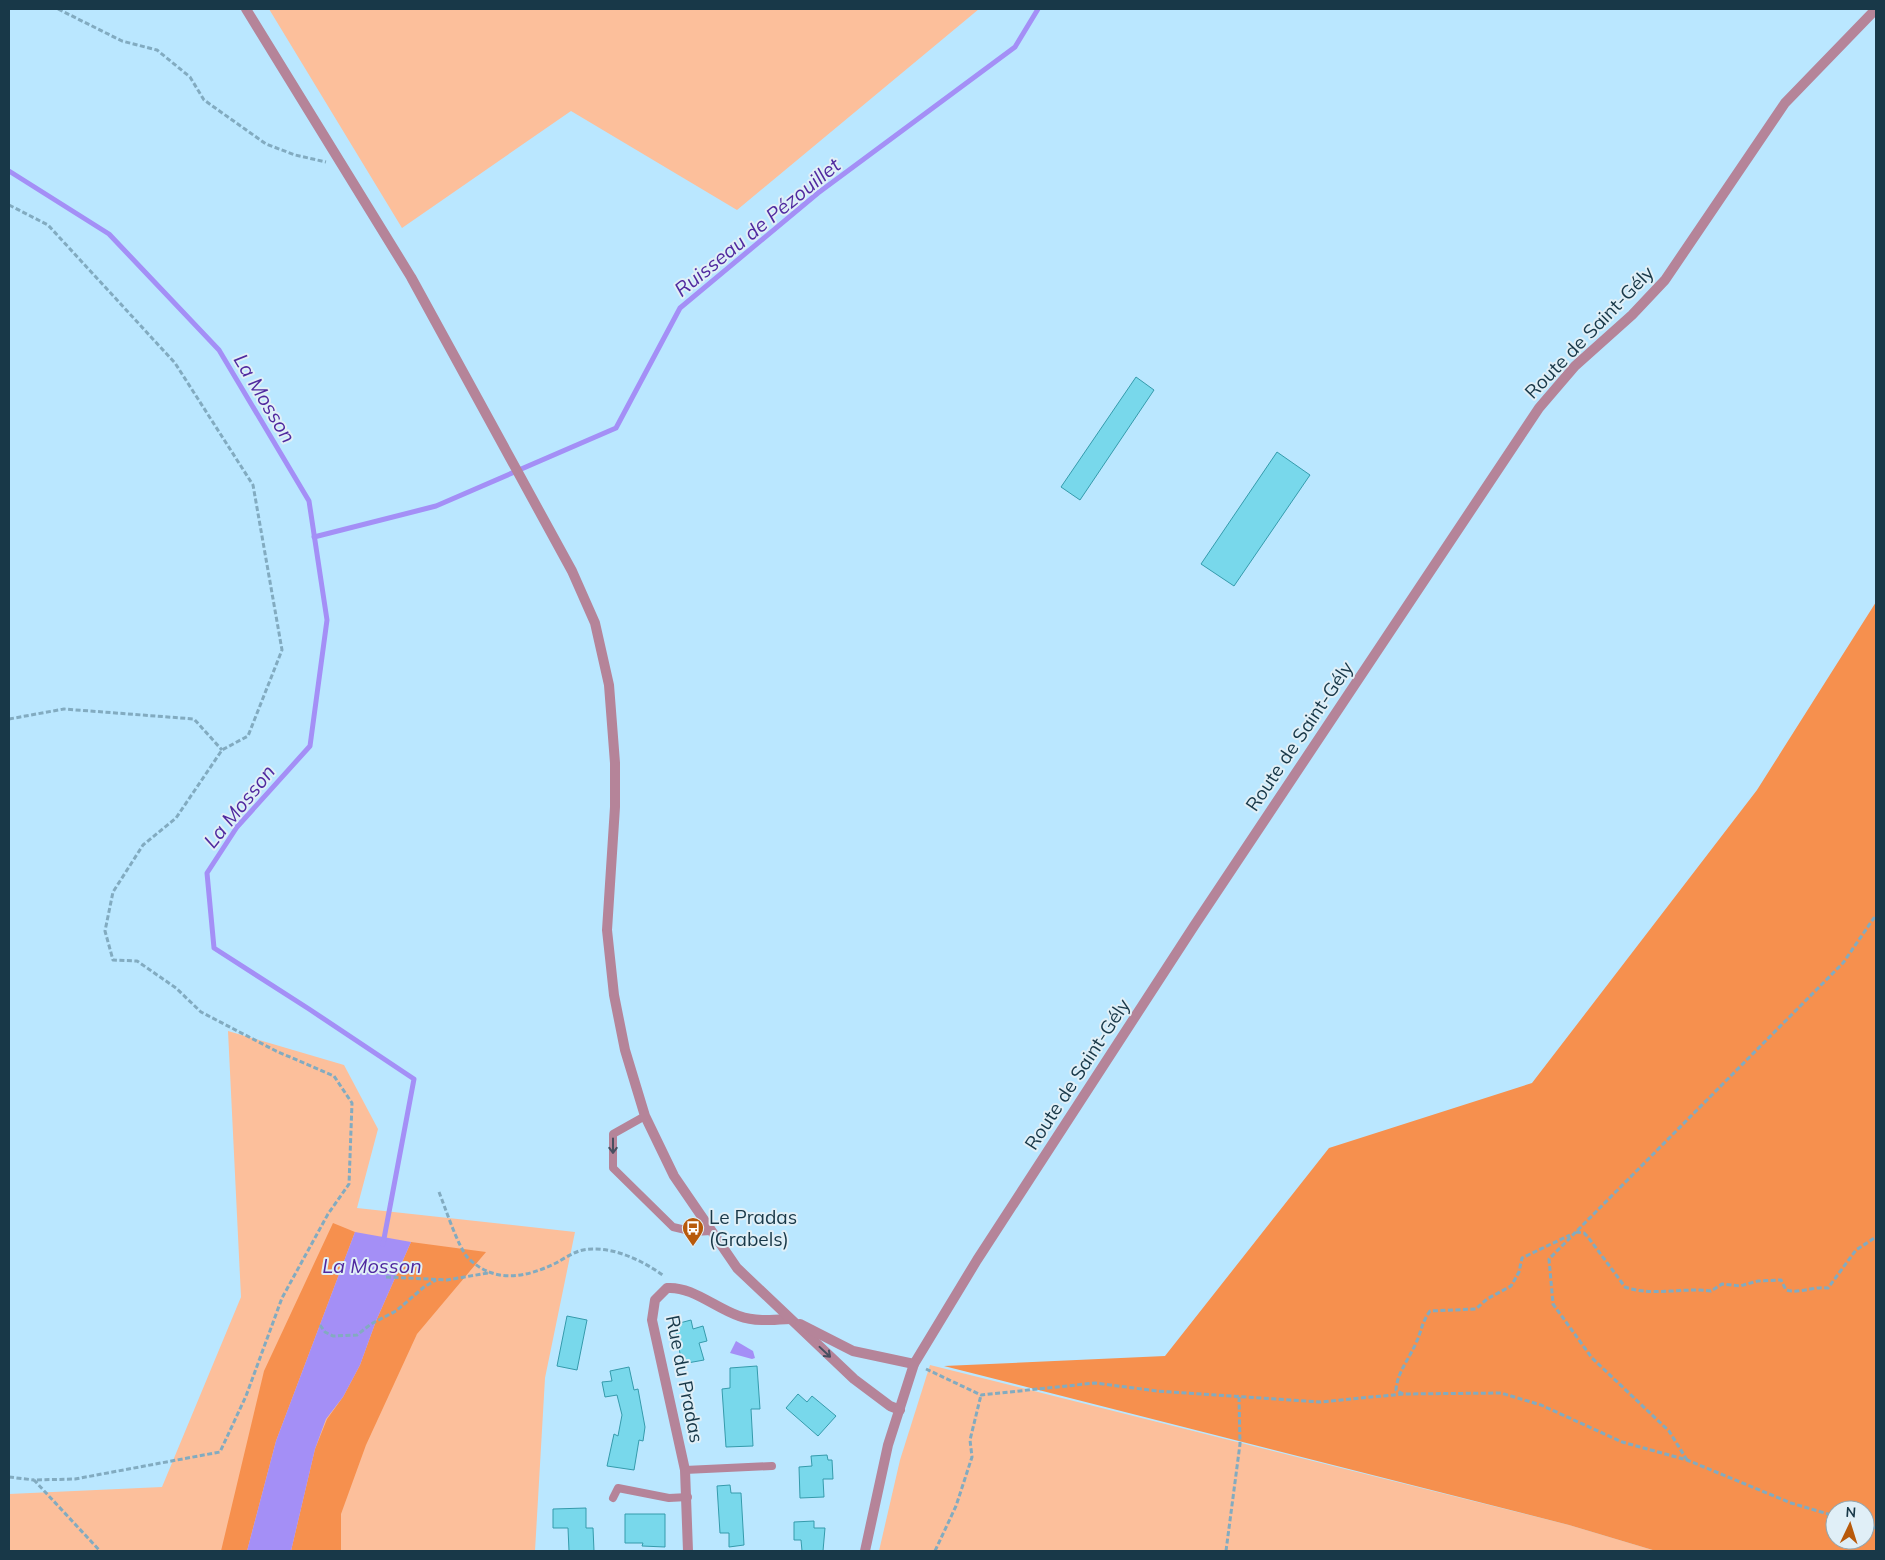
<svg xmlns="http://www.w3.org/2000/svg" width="1885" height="1560" viewBox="0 0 1885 1560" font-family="Mulish,sans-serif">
	<rect width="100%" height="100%" fill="#bae7ff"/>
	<g fill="#fcbf9b">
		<path d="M269,9H979L737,210L571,111L402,228Z"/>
		<path d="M228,1031L344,1065L378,1129L357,1208L575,1232L545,1378L535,1551H9V1494L162,1487L241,1297Z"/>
		<path d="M930,1365L1569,1525L1656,1551H879L900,1460Z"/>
	</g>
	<g fill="#f6904e" fill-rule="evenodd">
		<path d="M1876,602V1551H1656L1569,1525L944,1366L1165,1356L1329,1148L1532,1083L1757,790ZM1835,1510H1865V1540H1835Z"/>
		<path d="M333,1223L355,1232L276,1441L247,1551H221L264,1371Z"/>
		<path d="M411,1242L486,1252L417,1334L366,1445L341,1514V1551H291L315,1449L327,1419L343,1397L360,1365L376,1321Z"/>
	</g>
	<g fill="#a48ff6">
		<path d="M355,1232L411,1242L376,1321L360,1365L343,1397L326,1419L315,1449L291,1551H247L276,1441Z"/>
		<path d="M736,1341L753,1351L755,1358L752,1359L730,1353Z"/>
	</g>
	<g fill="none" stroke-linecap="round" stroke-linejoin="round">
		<g stroke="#a48ff6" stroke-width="5">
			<path d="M9,171L109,234L219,350L309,501L327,620L310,746L237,827L207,873L214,948L309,1009L414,1079L383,1244"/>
			<path d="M314,537L436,506L616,428L680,308L818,193L1015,47L1038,9"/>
		</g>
	</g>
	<g fill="#78d8eb" stroke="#359bac">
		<path d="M1136,377L1154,390L1080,500L1061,487Z"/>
		<path d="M1277,452L1310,475L1234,586L1201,564Z"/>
		<path d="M567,1316L587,1320L577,1370L557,1366Z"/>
		<path d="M691,1320L693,1329L703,1326L707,1341L699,1343L704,1360L682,1364L676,1332H678L676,1324Z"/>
		<path d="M757,1366L760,1409H751L753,1446L726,1447L722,1389L730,1388V1368Z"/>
		<path d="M629,1367L634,1390L638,1389L645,1427L643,1441L639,1440L634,1470L607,1466L614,1434L618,1436L622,1415L617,1395L605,1397L602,1382L612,1381L610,1371Z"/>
		<path d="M798,1394L807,1402L812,1396L836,1416L818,1436L786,1408Z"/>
		<path d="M827,1455L828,1460H832L833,1479H823L824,1497L800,1498L799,1467L812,1466L811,1456Z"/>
		<path d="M730,1485L731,1493H741L744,1545L729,1547V1533H720L717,1486Z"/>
		<path d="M586,1508V1528H593L594,1551H569L568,1528H553V1509Z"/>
		<path d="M625,1514H665V1547L642,1546L643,1543H625Z"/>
		<path d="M814,1521V1528H825L823,1551H802L801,1540H794V1522Z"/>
	</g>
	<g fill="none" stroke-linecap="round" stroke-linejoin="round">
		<g stroke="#82abc0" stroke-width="3" stroke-dasharray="5 2.5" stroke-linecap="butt">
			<path d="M58,9L122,41L157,50L190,77L204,100L266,144L295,155L326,162"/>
			<path d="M9,205L48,225L175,363L253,485L282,650L248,736L222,750L176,818L143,845L113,892L105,931L113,960L137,961L176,988L201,1012L276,1051L334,1076L352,1103L349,1184L328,1214L282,1298L246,1396L220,1452L75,1479L34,1480L100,1551"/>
			<path d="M9,719L64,709L194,719L222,750"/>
			<path d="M439,1192C445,1207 458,1247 468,1258C495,1284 525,1278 556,1263C563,1259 571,1254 579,1251C608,1243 642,1260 664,1276"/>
			<path d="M1576,1232L1584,1233L1588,1237L1625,1287C1653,1297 1683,1287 1711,1291L1722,1284L1740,1286L1758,1281L1781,1280L1786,1290C1799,1294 1814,1286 1828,1288L1856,1250L1876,1237"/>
			<path d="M386,1277L447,1280L488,1273"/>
			<path d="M320,1325L325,1332L333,1336L357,1335L371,1324L396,1311L424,1287L436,1280"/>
			<path d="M926,1369L981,1395L1095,1383L1157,1391L1320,1402L1403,1394L1501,1393L1541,1405L1622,1442L1687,1460L1791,1503L1835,1516"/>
			<path d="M1403,1394L1396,1390C1397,1373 1409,1359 1416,1343C1422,1330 1421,1324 1430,1311L1476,1309L1487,1299L1511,1286L1519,1272L1522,1258L1570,1235"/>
			<path d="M1687,1460L1669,1431L1592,1358L1553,1304L1549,1259L1843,963L1876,915"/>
			<path d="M9,1477L34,1480"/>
			<path d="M1865,1525L1876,1528"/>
			<path d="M935,1551L956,1506L972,1457L970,1440L981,1395"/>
			<path d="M1226,1551L1240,1444L1239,1396"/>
		</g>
		<g stroke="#b58499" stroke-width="8">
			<path d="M645,1116L613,1134V1168L673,1227L694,1232L711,1231"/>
			<path d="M685,1470L772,1466"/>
			<path d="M613,1498L618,1488L669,1498L688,1497"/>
		</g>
		<path stroke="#b58499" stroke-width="10" d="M688,1551L685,1470L652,1320L655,1300L667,1288C692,1286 715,1308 739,1316C755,1322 774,1320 790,1319"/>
		<g stroke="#b58499" stroke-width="10">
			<path d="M246,9L411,277L572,571L595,623L609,685L615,763V807L607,930L614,995L625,1050L645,1116L674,1176L737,1268L854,1379L890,1406L900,1410"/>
			<path d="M800,1324L853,1351L914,1364"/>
			<path d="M865,1551L888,1445L914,1364L977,1260L1194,926L1539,408L1575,366L1632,315L1665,280L1785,103L1876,9"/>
		</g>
	</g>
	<defs><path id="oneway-shaft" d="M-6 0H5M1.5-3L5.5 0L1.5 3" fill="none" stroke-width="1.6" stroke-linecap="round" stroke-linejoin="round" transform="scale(1.25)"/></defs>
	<g stroke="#474f60">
		<use href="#oneway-shaft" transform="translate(613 1146) rotate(90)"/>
		<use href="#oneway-shaft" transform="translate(825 1352) rotate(43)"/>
	</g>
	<defs>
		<g id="bus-pin" transform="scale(1.125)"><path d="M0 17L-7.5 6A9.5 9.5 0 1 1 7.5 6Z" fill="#b85a0b" stroke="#e0eff7"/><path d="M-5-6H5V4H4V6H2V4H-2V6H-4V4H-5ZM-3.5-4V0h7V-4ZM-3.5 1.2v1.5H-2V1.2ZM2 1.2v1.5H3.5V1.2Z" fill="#fff"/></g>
	</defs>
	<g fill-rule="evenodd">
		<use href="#bus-pin" x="693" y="1228"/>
	</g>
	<g text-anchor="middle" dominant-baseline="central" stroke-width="4" stroke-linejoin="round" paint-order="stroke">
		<g font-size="19" fill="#183848" stroke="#e0eff7">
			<text transform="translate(1589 332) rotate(-46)">Route de Saint-Gély</text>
			<text transform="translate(1299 736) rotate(-56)">Route de Saint-Gély</text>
			<text transform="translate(1077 1074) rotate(-57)">Route de Saint-Gély</text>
			<text transform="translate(685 1379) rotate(79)">Rue du Pradas</text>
		</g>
		<g font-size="19" fill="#183848" stroke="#e0eff7" text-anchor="start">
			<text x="709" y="1217">Le Pradas<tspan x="709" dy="22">(Grabels)</tspan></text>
		</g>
		<g font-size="20" font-style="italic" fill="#50299f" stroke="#e0eff7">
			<text transform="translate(757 227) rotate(-39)">Ruisseau de Pézouillet</text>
			<text transform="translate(265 398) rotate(59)">La Mosson</text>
			<text transform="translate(239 806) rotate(-51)">La Mosson</text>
			<text x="372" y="1265">La Mosson</text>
		</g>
	</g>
	<rect width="1885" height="1560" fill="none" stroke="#183848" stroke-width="20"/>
	<g transform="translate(1850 1525) rotate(4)"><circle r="24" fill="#e0eff7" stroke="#90a6b1"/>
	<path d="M0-4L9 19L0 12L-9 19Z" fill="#b85a0b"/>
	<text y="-8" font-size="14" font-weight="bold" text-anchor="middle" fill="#183848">N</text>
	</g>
</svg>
